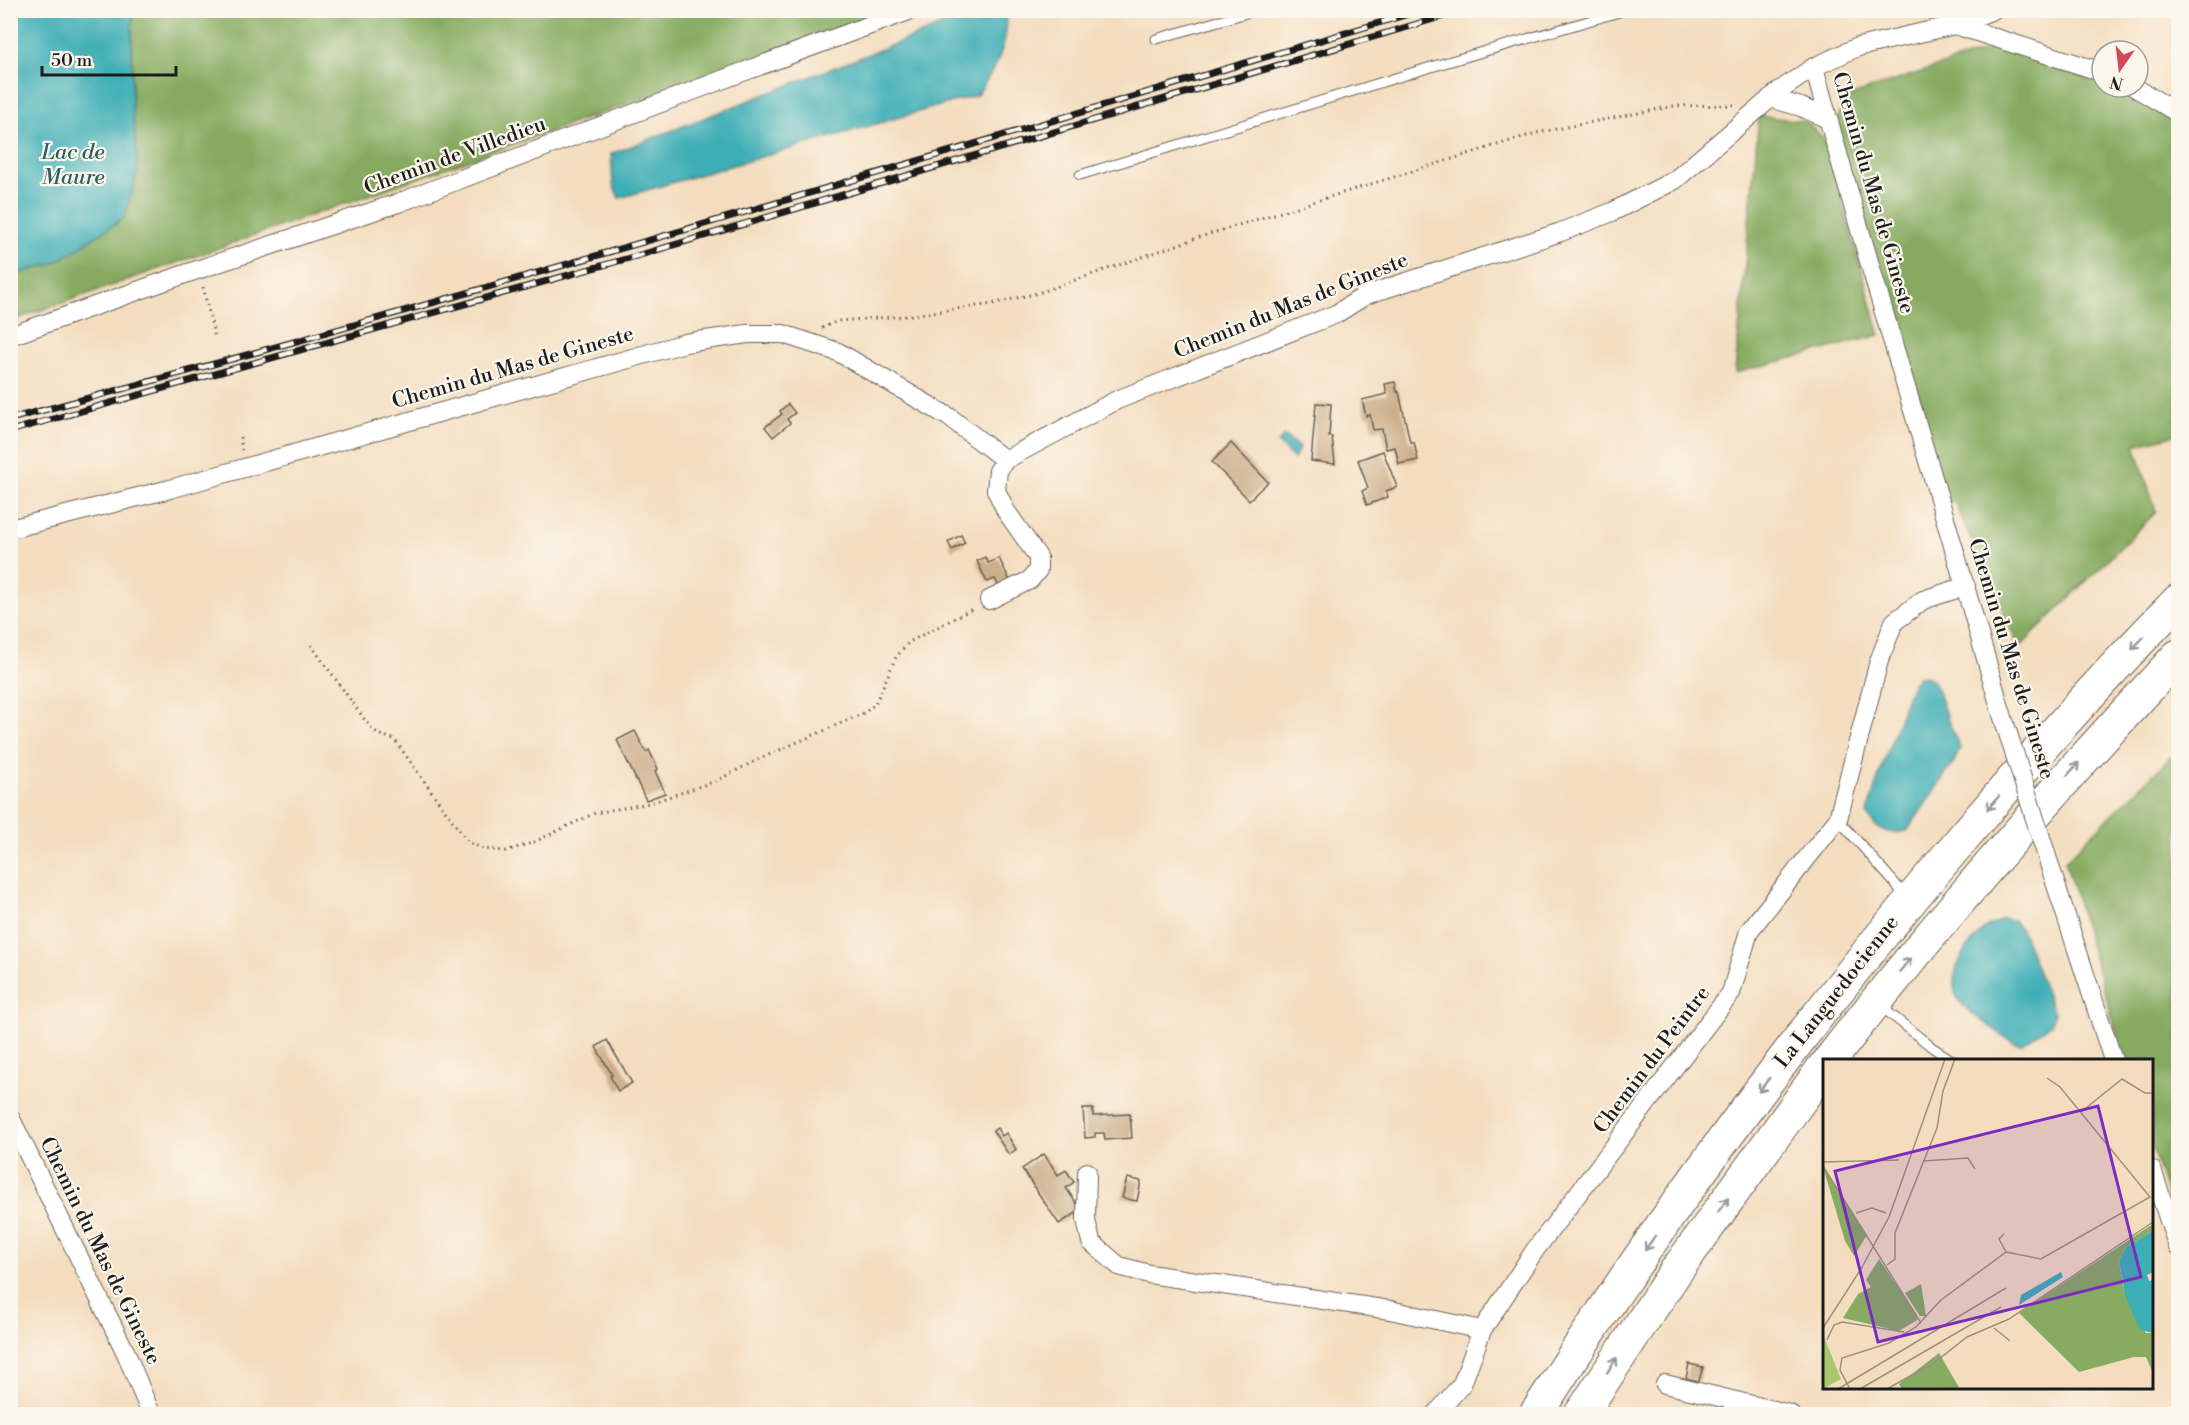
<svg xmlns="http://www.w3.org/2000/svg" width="2189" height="1425" viewBox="0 0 2189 1425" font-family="'Libre Bodoni',serif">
	<rect width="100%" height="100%" fill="#fbf7ec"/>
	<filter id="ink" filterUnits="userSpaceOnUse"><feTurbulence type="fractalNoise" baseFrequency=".0167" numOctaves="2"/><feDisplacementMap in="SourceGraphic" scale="12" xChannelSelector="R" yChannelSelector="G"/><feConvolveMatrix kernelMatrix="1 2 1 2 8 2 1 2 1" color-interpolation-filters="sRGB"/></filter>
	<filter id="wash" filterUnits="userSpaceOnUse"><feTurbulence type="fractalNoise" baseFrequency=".008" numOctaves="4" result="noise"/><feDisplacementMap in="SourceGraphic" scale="24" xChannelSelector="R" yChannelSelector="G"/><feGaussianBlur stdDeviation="1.35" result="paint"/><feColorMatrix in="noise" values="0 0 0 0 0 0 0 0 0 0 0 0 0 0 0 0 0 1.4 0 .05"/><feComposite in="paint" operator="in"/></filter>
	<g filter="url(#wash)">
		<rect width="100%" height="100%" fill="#f4ddbf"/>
		<g fill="#86ab61" stroke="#51643e" stroke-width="1.5">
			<path d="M135,11H892L11,321V276L57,262L138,169L132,106V24Z"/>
			<path d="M1999,46L2102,84V87H2109L2149,103L2178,123V434L2135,445L2156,512L2019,648L1955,503L1944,502L1833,138L1843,98Z"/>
			<path d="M1759,116L1805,121L1825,140L1880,335L1735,373Z"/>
			<path d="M2178,750V1229L2152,1148V1060H2125L2065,861Z"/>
		</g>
		<g fill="#3caeb6" stroke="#2c6569" stroke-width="1.5">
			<path d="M11,10L135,11L132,24V106L138,169L124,218L57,262L11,276Z"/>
			<path d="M997,11L1006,15C1010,44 993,72 977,95L619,198L613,185L611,154L972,14Z"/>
			<path d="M1283,436L1287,437L1299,448L1294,459L1278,443Z"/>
			<path d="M1925,676L1931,679L1936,686L1947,718L1960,748L1954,762L1907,831C1889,835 1876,832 1867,814L1877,781L1910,688L1918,677Z"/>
			<path d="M2002,919L2014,920L2023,933L2054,1013L2051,1024L2023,1044L2014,1043C1997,1031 1976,1019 1962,1004C1941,983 1965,947 1982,931C1987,926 1996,923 2002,919Z"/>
		</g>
		<g id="blocks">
			<g fill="#ccae89">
				<path d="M1395,382L1397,392H1399L1410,442H1414L1418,460L1399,464L1395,447L1386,449L1382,429L1373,430L1370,415L1366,416L1362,400L1387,394L1385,384Z"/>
				<path d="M1316,403L1331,404L1329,437H1332L1335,464L1311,461Z"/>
				<path d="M788,404L795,413L787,419L790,423L773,437L765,427L782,414L780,411Z"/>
				<path d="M1231,443L1268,482L1249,500L1212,462Z"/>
				<path d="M1383,451L1397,487L1386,491L1388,497L1367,505L1362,491L1368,488L1358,460Z"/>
				<path d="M961,535L965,543L952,550L948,542Z"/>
				<path d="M985,557L988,563L999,558L1010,581L999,587L995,579L987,582L977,561Z"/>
				<path d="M635,731L646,752L649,750L658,769L655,771L665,793L646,800L617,740Z"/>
				<path d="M607,1040L632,1083L618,1091L610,1076L612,1075L596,1047Z"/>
				<path d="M1083,1109H1093V1116L1130,1114L1132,1138L1105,1140L1104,1133H1095V1137L1085,1138Z"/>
				<path d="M997,1128L1002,1136L1006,1133L1016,1149L1009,1155L993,1131Z"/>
				<path d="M1044,1154L1058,1175L1066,1170L1074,1182L1066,1188L1081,1210L1059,1224L1022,1169Z"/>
				<path d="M1127,1178L1141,1181L1137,1201L1122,1198Z"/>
				<path d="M1689,1364L1703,1367L1699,1381L1686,1378Z"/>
			</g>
		</g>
	</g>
	<g filter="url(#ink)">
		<use href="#blocks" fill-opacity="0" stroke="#686055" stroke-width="1.5"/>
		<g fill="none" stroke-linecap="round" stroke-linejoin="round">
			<g stroke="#686055" stroke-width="11">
				<g id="lane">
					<path d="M1156,39L1257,10"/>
					<path d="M1080,175L1441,64L1626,10"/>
					<path d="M1838,819L1906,896"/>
					<path d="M1879,1005L1933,1048L1952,1060"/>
				</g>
			</g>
			<g stroke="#686055" stroke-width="20">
				<g id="street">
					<path d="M1955,25L2102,72"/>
					<path d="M1814,67C1872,282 1940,494 2000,708"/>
					<path d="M2134,87L2178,113"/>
					<path d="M1770,98L1801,107L1828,119"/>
					<path d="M10,336L188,273L398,203L732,76L911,10"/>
					<path d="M10,529L170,489L685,343L747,334H783L838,352L949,417L1005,460"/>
					<path d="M989,600L1030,580L1038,570V557L1006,511L996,490L998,471L1005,460L1117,400L1336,314L1366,295L1561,232L1612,212L1675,180L1779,91L1814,67L1858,47L1955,25L1993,10"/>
					<path d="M2055,882L2113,1060"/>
					<path d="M10,1117L126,1353L151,1414"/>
					<path d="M2152,1170L2178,1247"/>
					<path d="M1087,1172L1086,1220L1091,1242L1119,1266L1149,1274L1390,1310L1482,1330"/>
					<path d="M1665,1384L1790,1414"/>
					<path d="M1436,1414L1462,1384L1482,1330L1535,1250L1731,993L1749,931L1838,819L1879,661L1894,622L1923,600L1966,586"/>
				</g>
			</g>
			<g stroke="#686055" stroke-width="35">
				<g id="highway">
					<path d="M1830,1060C1939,919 2057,786 2178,656"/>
					<path d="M1536,1414C1661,1217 1800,1030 1951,852C2024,766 2099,681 2178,601"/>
					<path d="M1581,1414L1676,1271L1824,1067"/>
				</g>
			</g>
			<g stroke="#686055" stroke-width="3" stroke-dasharray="1.5 4.5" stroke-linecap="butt">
				<path d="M203,287L215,338"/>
				<path d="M822,328L838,321L905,316L992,304L1038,293L1200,237L1536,133L1674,106L1734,105"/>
				<path d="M240,437L242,450"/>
				<path d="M311,645L370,727L380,735L394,739L467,841L483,849L506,851L532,843L595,813L650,803L716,781L757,760L864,713L875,704L896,657L909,642L974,608"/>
			</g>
			<use href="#lane" stroke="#fff" stroke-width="9"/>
			<use href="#street" stroke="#fff" stroke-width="18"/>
			<use href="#highway" stroke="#fff" stroke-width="33"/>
			<g stroke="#1c1c1c" stroke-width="7">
				<g id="rail">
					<path d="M10,419C484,294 953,150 1422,10"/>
					<path d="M10,431L640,255L1464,10"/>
				</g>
			</g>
			<use href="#rail" stroke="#fbf7ec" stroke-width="4.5" stroke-dasharray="14" stroke-linecap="butt"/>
			<g stroke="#686055" stroke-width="20" stroke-linecap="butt">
				<path id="street-bridge" d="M2000,708L2055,882"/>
			</g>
			<use href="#street-bridge" stroke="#fff" stroke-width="18"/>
		</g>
		<defs><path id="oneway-shaft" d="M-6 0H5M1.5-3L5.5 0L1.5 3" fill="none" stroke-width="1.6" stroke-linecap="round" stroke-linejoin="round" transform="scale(1.5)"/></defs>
		<g stroke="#999">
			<use href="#oneway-shaft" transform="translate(2138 643) rotate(133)"/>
			<use href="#oneway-shaft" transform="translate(2073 769) rotate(-48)"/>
			<use href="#oneway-shaft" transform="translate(1993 803) rotate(131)"/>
			<use href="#oneway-shaft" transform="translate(1905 965) rotate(-51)"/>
			<use href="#oneway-shaft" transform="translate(1764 1085) rotate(127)"/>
			<use href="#oneway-shaft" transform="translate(1723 1205) rotate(-55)"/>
			<use href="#oneway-shaft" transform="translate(1650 1243) rotate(125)"/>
			<use href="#oneway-shaft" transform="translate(1612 1365) rotate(-57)"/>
		</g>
	</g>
	<g text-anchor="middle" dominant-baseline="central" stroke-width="4.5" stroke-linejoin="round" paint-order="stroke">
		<g font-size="21" fill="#1c1c1c" stroke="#fbf7ec">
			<text transform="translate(455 156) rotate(-20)">Chemin de Villedieu</text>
			<text transform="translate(1873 193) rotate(74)">Chemin du Mas de Gineste</text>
			<text transform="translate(1291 306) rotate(-22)">Chemin du Mas de Gineste</text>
			<text transform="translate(513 368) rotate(-16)">Chemin du Mas de Gineste</text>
			<text transform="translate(2011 659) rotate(73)">Chemin du Mas de Gineste</text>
			<text transform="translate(1837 992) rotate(-52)">La Languedocienne</text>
			<text transform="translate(1652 1060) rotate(-53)">Chemin du Peintre</text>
			<text transform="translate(100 1251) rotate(64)">Chemin du Mas de Gineste</text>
		</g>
		<g font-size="22" font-style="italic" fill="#2a5e61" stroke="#fbf7ec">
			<text x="73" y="152">Lac de<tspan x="73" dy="25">Maure</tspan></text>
		</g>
	</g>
	<g transform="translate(1823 1059)">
		<rect width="330" height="330" fill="#f4ddbf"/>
		<path d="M1,278L18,320L0,330V280Z" fill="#a8c66e"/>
		<path d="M0,108L44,176L31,197L22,182ZM330,165V172L303,188L296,202L301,231L323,274H330V314L323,298H311L256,313L196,254ZM56,200L94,256V261L76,272L20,259L35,235L48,228L43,221ZM98,225L103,257H97L82,234ZM116,294L137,330H79L76,325Z" fill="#86ab61"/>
		<path d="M330,172V213L324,216L326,222L330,221V274L318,271L312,260L302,235L296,202L303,188ZM238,213L240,218L196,246L198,236Z" fill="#3caeb6"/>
		<path fill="none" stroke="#9e907e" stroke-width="1.5" d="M258,53L299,20L322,34H330M100,102L145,99L152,110M0,103L76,101M0,107L98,264M33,154L49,149L63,154M183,193L218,200L327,138L237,28L224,19M64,206L72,200V174L114,69L120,32L132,0M0,269L38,210L66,158L122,0M171,269L187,282M4,281L11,266L19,263L81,273M15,330L183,229M27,330L17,311L19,299L66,284L93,268L118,241L183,193L176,180L181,175M37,330L178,248M64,330L112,303L144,278L186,260L330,163"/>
		<path fill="#7b2cbf" fill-opacity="0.15" stroke="#7b2cbf" stroke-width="3" d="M275,47L318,218L55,283L12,112Z"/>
		<rect width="330" height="330" fill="none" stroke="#1c1c1c" stroke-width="3"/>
	</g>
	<rect width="2189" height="1425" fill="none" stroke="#fbf7ec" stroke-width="36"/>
	<g transform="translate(2120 69) rotate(194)"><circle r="28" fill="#fbf7ec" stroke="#a29f99" stroke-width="1.5"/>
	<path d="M0-4.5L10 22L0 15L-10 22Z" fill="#d1495b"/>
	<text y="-9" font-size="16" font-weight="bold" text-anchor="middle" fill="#1c1c1c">N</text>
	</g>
	<path d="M42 66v9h134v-9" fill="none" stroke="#1c1c1c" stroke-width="3"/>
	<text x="51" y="66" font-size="18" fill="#1c1c1c" stroke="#fbf7ec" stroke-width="4.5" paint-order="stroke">50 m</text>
</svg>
